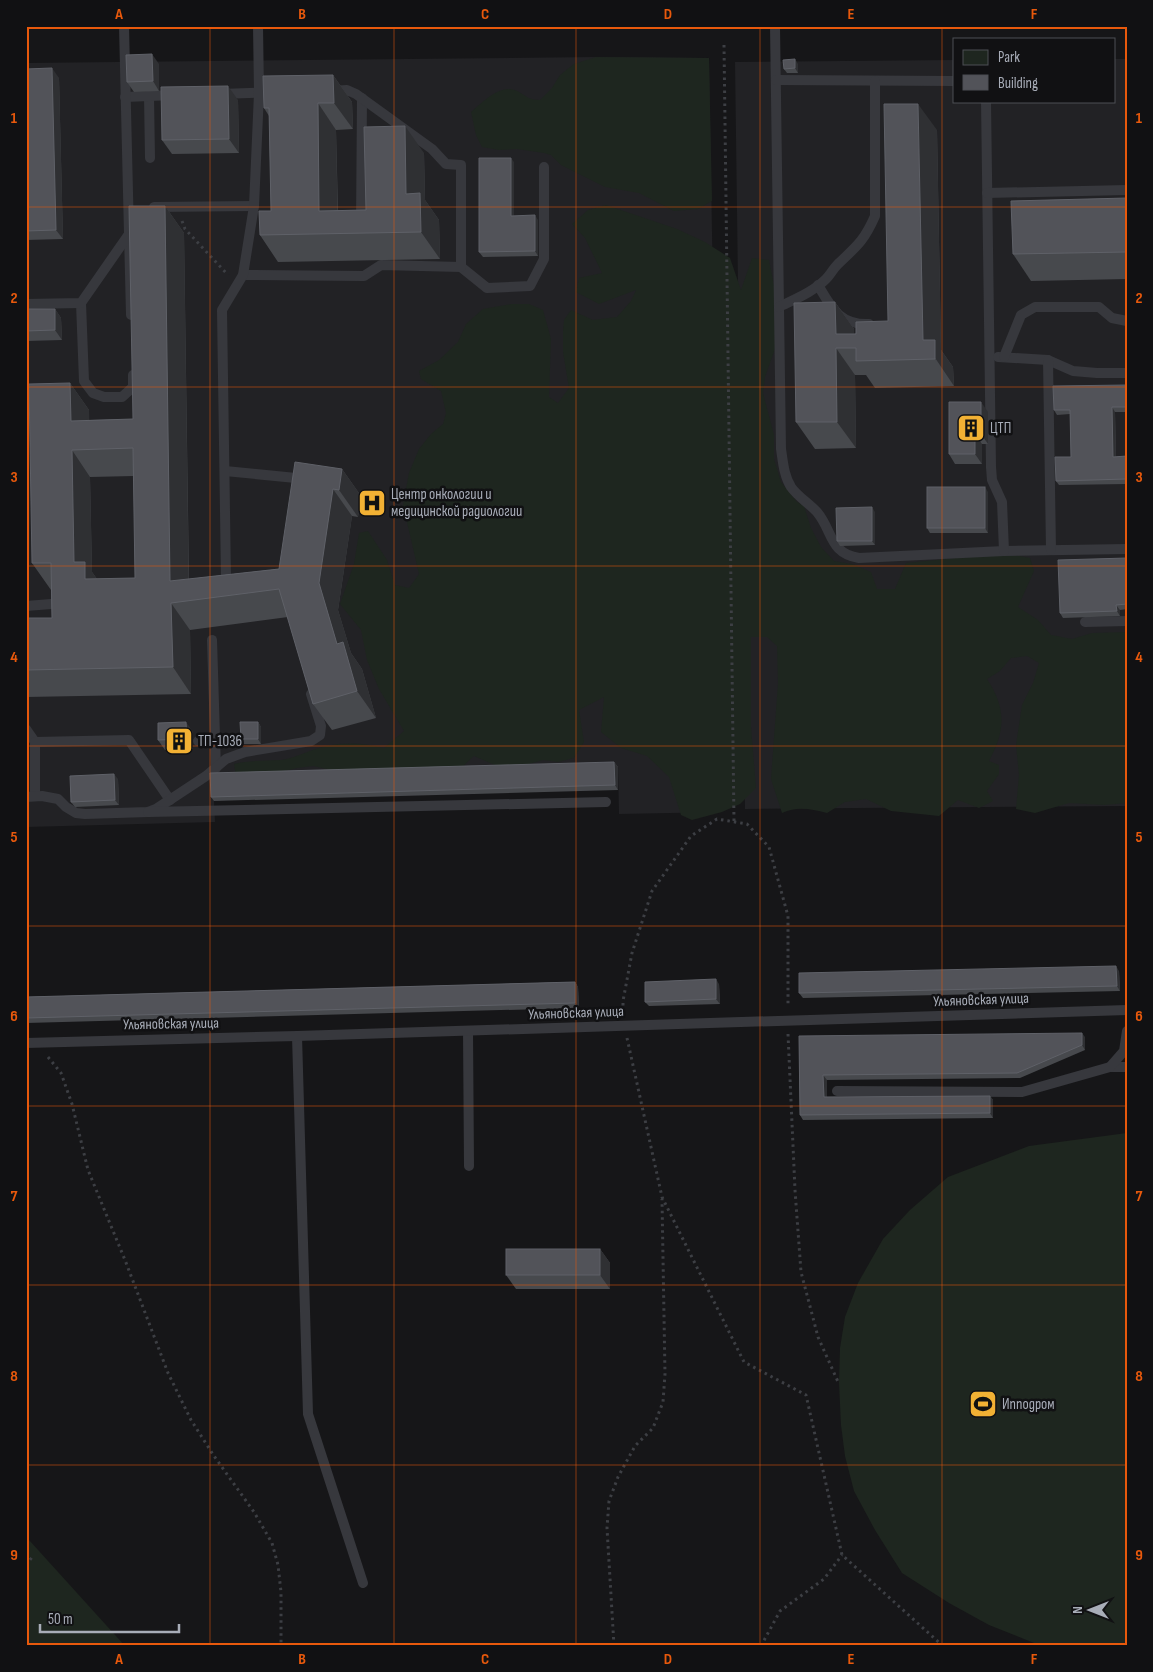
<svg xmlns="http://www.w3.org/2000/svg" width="1153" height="1672" viewBox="0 0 1153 1672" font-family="'Sofia Sans Condensed',sans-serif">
	<rect width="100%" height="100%" fill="#161618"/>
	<g fill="#222225">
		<path d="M596,57L709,58L722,812L619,814L618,767L214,801L215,822L26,827V63Z"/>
		<path d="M1114,59H1127V806L745,809L735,62L954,60V101H1114Z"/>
	</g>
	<g fill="#1e261f">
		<path d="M596,57L709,58L712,201L698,209L674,211L639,193L605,187L561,165L551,155L544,153L517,149L499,150L482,147L476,135L471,112C483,102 502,81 519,92C527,97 530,100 540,100L552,88L560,75L574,64Z"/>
		<path d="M606,205L677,229L705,242L730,258L741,290L752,258L769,260L776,296V346L765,377L763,393L774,435V459L781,482L797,502L804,506L811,528L821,547L834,561L852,564L871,572L877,589H895L906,563L986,555L1009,554L1030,558L1034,571L1018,607L1038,620L1051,635L1072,639L1092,633L1127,632V803L1104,805L1069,803L1035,813L1016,809L1019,775L1016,745L1022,705L1033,683L1039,663L1027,656L1011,658L1000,671L987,679C1006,708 1006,730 989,761L999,765V774L987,791L993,801L979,808L958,800L939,816L891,811L866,799L845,802L827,813C810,809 798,806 782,813L771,779L778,683L777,646L767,637H751V727L756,788L740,804L722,812L692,820L681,815L669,777L647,756L621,748L601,732L604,697L579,710L584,742L574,758L558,762L543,760L515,768L497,766L474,756L461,768L427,767L341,772L313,766L297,768L270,775L236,776L234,764C250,760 265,761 281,760C296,758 311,749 326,746C346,742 365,743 384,748L404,731L379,689L367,660L361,630L340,604L354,564L359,533L368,531L387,560L395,585L409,588L419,574L403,505L409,473L419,449L431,434L443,424L446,413L441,391L421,379L419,371L439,360L458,342L466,324L483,309L511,304H529L543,310L551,339L549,397L558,403L569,388L563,352V331L564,320L571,310L593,320L617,317L631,301L636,290L599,304L576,292L579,278L602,273L585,238L572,224L588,210Z"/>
		<path d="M1127,1133V1646L1039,1645L989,1625L949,1603L902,1573L875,1530L854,1491L845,1456L841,1425L839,1383L840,1348L845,1317L858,1283L883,1239L910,1210L948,1177L1029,1146Z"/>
		<path d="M26,1539L29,1540L125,1646H26Z"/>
	</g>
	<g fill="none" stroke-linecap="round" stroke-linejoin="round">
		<g stroke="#3d3f44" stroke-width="3" stroke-dasharray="2.5 4" stroke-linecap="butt">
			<path d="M724,45L734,822"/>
			<path d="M182,221L185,229L228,275"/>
			<path d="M623,1012V1001L632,953L652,891L691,836L717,819L747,824L769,847L788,916V1007"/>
			<path d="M788,1034L795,1190L801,1272L818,1337L839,1384"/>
			<path d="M627,1038L662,1197L744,1362L806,1395L842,1555L943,1646"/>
			<path d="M48,1057L61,1073L72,1104L88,1170L125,1260L168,1373L191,1420L214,1456L254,1512L272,1543L278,1565L281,1592V1646"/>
			<path d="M26,1565L33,1556"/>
			<path d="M614,1646L607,1528L609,1501L618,1477L635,1446L653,1428L663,1402L665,1374L662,1199"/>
			<path d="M761,1646L780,1611L824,1579L842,1555"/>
		</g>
		<g stroke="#37383d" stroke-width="10">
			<path d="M775,26L781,449C783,462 784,476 791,487C798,497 809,503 817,512C833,531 829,553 859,558L1004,551L1127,549"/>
			<path d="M776,80L954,81"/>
			<path d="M221,94L277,92"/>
			<path d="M149,96L150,158"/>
			<path d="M125,97L174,95"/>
			<path d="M986,101L991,467L992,480L1002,502L1004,551"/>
			<path d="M987,193L1127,190"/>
			<path d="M154,207L254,206"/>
			<path d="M361,224L362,98"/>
			<path d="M129,234L131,315"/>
			<path d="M461,267L487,288L530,286L544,259V167"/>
			<path d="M243,275L364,276L381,265L461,267V165L446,164L432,149L356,94L347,90L331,91"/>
			<path d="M818,285C831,307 839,325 869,324"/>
			<path d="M81,303L84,381L93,393L104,397H122L133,387V375"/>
			<path d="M26,304L81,303L129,234L124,26"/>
			<path d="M779,307C795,299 813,292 826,279C830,275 833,269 838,264C857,246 864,241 875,216V81"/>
			<path d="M998,357L1048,360L1073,371L1097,373H1127"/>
			<path d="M1004,357L1021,315L1035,307H1099L1112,318L1127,321"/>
			<path d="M1048,360L1051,550"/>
			<path d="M225,471L306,479"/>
			<path d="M226,579L222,310L243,275L254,206L259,93L258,26"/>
			<path d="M26,606L64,603"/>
			<path d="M1085,622L1127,621"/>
			<path d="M212,640L216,768"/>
			<path d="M26,729L35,742V796"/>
			<path d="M198,741L215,740"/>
			<path d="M35,742L129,740L170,800"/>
			<path d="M26,797L42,796L58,799L66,807L76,813L85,814L148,812L156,809L206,776L226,759L245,752L311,741L320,735L321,726L311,694"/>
			<path d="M148,812L606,802"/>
			<path d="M468,1031L469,1166"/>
			<path d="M297,1036L308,1414L363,1583"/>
			<path d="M26,1043L297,1036L1127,1010"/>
			<path d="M1110,1067H1127"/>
			<path d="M837,1091L1022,1092L1110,1067L1124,1051L1127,1031"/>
		</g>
	</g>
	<g fill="#47494d" fill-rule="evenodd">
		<path d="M159,64V91L134,92L127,82Z"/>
		<path d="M798,64V73H787L784,69Z"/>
		<path d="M26,69L59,78L63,239L26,240Z"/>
		<path d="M333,75L352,102L353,129L336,130L338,211L366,210L424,153L425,200L439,220L440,259L278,262L260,235L271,211L269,116L264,108Z"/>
		<path d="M238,100L239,153L172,154L162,140Z"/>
		<path d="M937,130L941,350L953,367L954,386L875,388L866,375H855L856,448L815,449L796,422L835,302L854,329V334L888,321Z"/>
		<path d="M514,162V216L538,220V256L483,257L479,252Z"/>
		<path d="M1127,198V279L1031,281L1013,254Z"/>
		<path d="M165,206L184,233L189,579L279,569L342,469L361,496L358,517L352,516L338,610L351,653L362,669L376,718L332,730L313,704L288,617L190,630L191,694L26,697V618H52L51,590L32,563L70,383L89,410V420L133,419ZM134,476L135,578L97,579L92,572L90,477Z"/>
		<path d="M26,309H55L61,318L62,340L26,341Z"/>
		<path d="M1127,385V412H1115L1116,457L1127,456V484L1059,485L1056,481L1071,457L1070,414L1057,415L1054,410Z"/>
		<path d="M988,412V444H982V464H955L949,454Z"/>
		<path d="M988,492V533H930L927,528Z"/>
		<path d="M875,512V545L840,546L837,541Z"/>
		<path d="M1127,558V609L1120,610V616L1063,618L1060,613Z"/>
		<path d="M258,722L261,727V744H244L241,739Z"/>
		<path d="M193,732V749L165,750L158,740Z"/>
		<path d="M614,762L618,767V790L214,801L211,797Z"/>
		<path d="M118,779L119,805L75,807L71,802Z"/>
		<path d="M1119,971L1120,991L803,998L799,993Z"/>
		<path d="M575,982L578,987L579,1008L26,1023V997Z"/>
		<path d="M719,984L720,1004L649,1006L645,1002Z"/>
		<path d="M799,1036L1085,1037V1050L1020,1078L827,1080V1097L990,1096L993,1100V1118L803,1120L800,1115Z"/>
		<path d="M600,1249L610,1263V1289H516L506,1275Z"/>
	</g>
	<g fill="#2f3033">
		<path d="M152,54L159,64V91L153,81Z"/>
		<path d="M795,59L798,64V73L795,68Z"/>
		<path d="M52,68L59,78L63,239L56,230Z"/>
		<path d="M333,75L352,102L353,129L334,103Z"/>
		<path d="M228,86L238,100L239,153L229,139Z"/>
		<path d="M318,103L336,130L338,233L319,211Z"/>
		<path d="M918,104L937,130L941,350L953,367L954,386L923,340Z"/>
		<path d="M405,126L424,153L425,200L439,220L440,259L421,232L406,194Z"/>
		<path d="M511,158L514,162V221L511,216Z"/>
		<path d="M165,206L184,233L189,601L170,581Z"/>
		<path d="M535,215L538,220V256L535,251Z"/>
		<path d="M835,302L854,329V348L836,334Z"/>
		<path d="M55,309L61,318L62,340L55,330Z"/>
		<path d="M836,348L855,375L856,448L837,422Z"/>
		<path d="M70,383L89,410L90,447L71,421Z"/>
		<path d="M981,402L988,412V444L981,434Z"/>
		<path d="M1112,407L1115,412L1116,462L1113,457Z"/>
		<path d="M975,434L982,444V464L975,454Z"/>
		<path d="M72,450L90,477L92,572L104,589V606L74,562Z"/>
		<path d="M342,469L361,496L358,517L339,490Z"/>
		<path d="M985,487L988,492V533L985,528Z"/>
		<path d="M333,489L352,516L338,610L351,653L362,669L376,718L357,691L337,644L319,583Z"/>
		<path d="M872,507L875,512V545L872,541Z"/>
		<path d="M171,603L190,630L191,694L173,667Z"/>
		<path d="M1116,605L1120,610V616L1117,611Z"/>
		<path d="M186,722L193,732V749L187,739Z"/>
		<path d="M258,722L261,727V744L258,739Z"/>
		<path d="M614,762L618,767V790L615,785Z"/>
		<path d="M114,774L118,779L119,805L115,800Z"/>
		<path d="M1116,966L1119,971L1120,991L1117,986Z"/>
		<path d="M716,979L719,984L720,1004L716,999Z"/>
		<path d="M575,982L578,987L579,1008L575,1003Z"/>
		<path d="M1082,1033L1085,1037V1050L1082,1045Z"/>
		<path d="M823,1075L827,1080V1102L824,1097Z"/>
		<path d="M990,1096L993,1100V1118L990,1113Z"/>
		<path d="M600,1249L610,1263V1289L600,1275Z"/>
	</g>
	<g fill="#525359" stroke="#5f6168" fill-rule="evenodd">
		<path d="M152,54L153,81L127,82L126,55Z"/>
		<path d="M795,59V68L784,69L783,60Z"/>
		<path d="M52,68L56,230L26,231V69Z"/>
		<path d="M333,75L334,103H318L319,211L366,210L364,127L405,126L406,194L420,193L421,232L260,235L259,211H271L269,108H264L263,76Z"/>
		<path d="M228,86L229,139L162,140L161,87Z"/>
		<path d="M884,104H918L923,340H935V359L856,361V348H836L837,422H796L794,303L835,302L836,334H856V322L888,321Z"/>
		<path d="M479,158H511V216L535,215V251L479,252Z"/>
		<path d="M1127,198V252L1013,254L1011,201Z"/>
		<path d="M129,206H165L170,581L279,569L295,462L342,469L339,490L333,489L319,583L337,644L343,642L357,691L313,704L279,589L171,603L173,667L26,670V618H52L51,563H32L29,384L70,383L71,421L133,419ZM133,448L135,578L85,579V562H74L72,450Z"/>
		<path d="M26,309H55V330L26,331Z"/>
		<path d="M1127,385V407H1112L1113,457L1127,456V479L1056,481L1055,457H1071L1070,410H1054L1053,386Z"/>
		<path d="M949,402H981V434H975V454H949Z"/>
		<rect x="927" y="487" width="58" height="41"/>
		<path d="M872,507V541H837L836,508Z"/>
		<path d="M1127,558V604L1116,605L1117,611L1060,613L1058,560Z"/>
		<path d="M186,722L187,739L158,740V723Z"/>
		<path d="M240,722H258V739H241Z"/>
		<path d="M614,762L615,785L211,797L210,773Z"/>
		<path d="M114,774L115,800L71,802L70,776Z"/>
		<path d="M1116,966L1117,986L799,993V973Z"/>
		<path d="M716,979V999L645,1002V982Z"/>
		<path d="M575,982V1003L26,1018V997Z"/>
		<path d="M1082,1033V1045L1017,1073L823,1075L824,1097L990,1096V1113L800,1115L799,1036Z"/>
		<rect x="506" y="1249" width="94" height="26"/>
	</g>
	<path fill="none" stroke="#e8590c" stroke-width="1" stroke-opacity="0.55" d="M210,26V1646M394,26V1646M576,26V1646M760,26V1646M942,26V1646M26,207H1127M26,387H1127M26,566H1127M26,746H1127M26,926H1127M26,1106H1127M26,1285H1127M26,1465H1127"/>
	<defs>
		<g id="building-square" transform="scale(1.4375)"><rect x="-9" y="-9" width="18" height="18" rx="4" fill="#f2b134" stroke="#111113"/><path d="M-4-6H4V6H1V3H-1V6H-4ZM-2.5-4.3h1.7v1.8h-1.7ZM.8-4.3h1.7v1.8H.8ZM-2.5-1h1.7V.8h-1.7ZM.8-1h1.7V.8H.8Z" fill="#111"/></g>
		<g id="hospital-square" transform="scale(1.4375)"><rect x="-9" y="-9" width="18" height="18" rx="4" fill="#f2b134" stroke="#111113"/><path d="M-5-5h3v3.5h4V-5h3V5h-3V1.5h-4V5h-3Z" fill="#111"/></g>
		<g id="stadium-square" transform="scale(1.4375)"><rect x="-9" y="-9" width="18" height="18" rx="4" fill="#f2b134" stroke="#111113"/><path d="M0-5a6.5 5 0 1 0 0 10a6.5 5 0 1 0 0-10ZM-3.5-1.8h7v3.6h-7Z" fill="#111"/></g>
	</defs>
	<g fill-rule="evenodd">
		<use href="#building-square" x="971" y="428"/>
		<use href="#hospital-square" x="372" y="503"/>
		<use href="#building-square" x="179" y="741"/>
		<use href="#stadium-square" x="983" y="1404"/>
	</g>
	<g text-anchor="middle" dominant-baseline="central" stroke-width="5" stroke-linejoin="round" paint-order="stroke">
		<g font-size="15" fill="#a8adb8" stroke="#111113" text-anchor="start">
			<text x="990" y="428">ЦТП</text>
			<text x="391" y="494">Центр онкологии и<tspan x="391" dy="17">медицинской радиологии</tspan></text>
			<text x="198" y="741">ТП-1036</text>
			<text x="1002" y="1404">Ипподром</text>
		</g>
		<g font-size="15" fill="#a8adb8" stroke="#111113">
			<text transform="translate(981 1000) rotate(-2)">Ульяновская улица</text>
			<text transform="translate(576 1013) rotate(-2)">Ульяновская улица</text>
			<text transform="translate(171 1024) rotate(-1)">Ульяновская улица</text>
		</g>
	</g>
	<rect width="1153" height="1672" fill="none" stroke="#111113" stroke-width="55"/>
	<rect x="953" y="38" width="162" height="65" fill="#111113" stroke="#4d4f55"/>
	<rect x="963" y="50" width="25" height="15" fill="#1e261f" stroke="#4d4f55"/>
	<text x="998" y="62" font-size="15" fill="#a8adb8">Park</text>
	<rect x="963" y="75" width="25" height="15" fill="#525359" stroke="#4d4f55"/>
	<text x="998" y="88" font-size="15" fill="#a8adb8">Building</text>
	<g transform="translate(1090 1610) rotate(270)" stroke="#111113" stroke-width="4" paint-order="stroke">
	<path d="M0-4L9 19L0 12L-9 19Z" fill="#a8adb8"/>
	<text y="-8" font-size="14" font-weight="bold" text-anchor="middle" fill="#a8adb8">N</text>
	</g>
	<path d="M40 1624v8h139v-8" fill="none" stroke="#a8adb8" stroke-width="2.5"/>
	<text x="48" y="1624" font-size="15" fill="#a8adb8" stroke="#111113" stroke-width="4" paint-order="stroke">50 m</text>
	<rect x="28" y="28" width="1098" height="1616" fill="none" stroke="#e8590c" stroke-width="2"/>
	<g font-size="16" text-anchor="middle" font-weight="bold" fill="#e8590c">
		<text x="119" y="19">A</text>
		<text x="302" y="19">B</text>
		<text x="485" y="19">C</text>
		<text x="668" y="19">D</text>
		<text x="851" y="19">E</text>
		<text x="1034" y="19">F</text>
		<text x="14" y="123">1</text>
		<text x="1139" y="123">1</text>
		<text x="14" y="303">2</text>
		<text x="1139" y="303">2</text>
		<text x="14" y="482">3</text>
		<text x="1139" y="482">3</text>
		<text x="14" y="662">4</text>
		<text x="1139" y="662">4</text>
		<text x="14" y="842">5</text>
		<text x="1139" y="842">5</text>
		<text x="14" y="1021">6</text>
		<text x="1139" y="1021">6</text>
		<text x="14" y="1201">7</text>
		<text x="1139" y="1201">7</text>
		<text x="14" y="1381">8</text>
		<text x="1139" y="1381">8</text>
		<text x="14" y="1560">9</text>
		<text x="1139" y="1560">9</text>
		<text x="119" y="1664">A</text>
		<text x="302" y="1664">B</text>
		<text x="485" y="1664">C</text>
		<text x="668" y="1664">D</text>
		<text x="851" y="1664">E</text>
		<text x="1034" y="1664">F</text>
	</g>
</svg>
